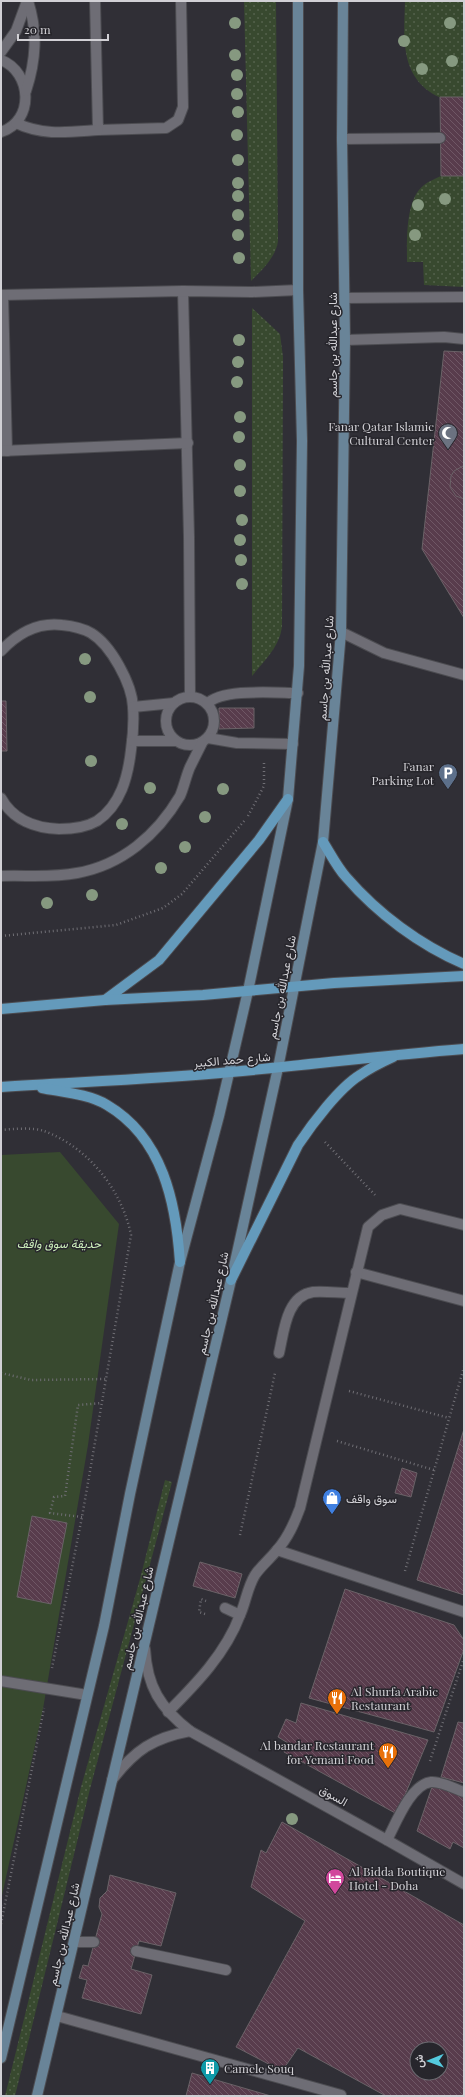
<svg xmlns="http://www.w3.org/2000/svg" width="465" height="2097" viewBox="0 0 465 2097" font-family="'Playfair Display',Vazirmatn,serif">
	<defs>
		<pattern id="grass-dots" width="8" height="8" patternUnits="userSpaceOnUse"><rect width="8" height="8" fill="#38492f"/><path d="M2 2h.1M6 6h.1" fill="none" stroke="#54624c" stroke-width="1.8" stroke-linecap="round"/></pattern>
		<pattern id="building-back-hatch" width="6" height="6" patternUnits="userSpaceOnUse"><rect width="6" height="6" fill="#583c4c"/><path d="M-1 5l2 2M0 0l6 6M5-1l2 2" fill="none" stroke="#6f5765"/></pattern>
	</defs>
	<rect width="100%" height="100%" fill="#302f36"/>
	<g fill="url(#grass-dots)">
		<path d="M244,1H276L278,241C276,257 262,270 251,281Z"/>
		<path d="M405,1H464V97C457,97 445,99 439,97C399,78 404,37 405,1Z"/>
		<path d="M441,176H464V287L424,285L423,262H407C407,241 405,199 424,185C429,181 435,179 441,176Z"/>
		<path d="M252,308L280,334L283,357L282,626C280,646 265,660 252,676Z"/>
		<path d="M165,1480L172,1482L90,1789L15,2096H5L81,1787L140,1579Z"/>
	</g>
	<path fill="#38492f" d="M60,1152L119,1224L88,1445L43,1709L1,1900V1155Z"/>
	<g fill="url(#building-back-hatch)" stroke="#6a6267" fill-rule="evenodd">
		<path d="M440,97H464V176H441Z"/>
		<path d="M444,351L464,352V618L422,549Z"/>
		<path d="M463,466H464V499L456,496L450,487L451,476L454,471Z"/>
		<path d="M1,701H6L7,751H1Z"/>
		<path d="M219,708H254V728L219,729Z"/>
		<path d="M464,1429V1595L417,1580Z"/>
		<path d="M402,1468L417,1473L411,1497L395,1493Z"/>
		<path d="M32,1516L67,1523L51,1604L17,1597Z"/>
		<path d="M200,1562L242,1574L235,1598L193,1586Z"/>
		<path d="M345,1589L454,1625L464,1640V1649L434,1732L309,1698Z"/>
		<path d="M301,1703L428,1740L397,1814L284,1752L288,1743L278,1737L286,1719L296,1723Z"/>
		<path d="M458,1722L464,1723V1783L441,1777Z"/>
		<path d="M433,1784L464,1796V1848L453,1842L450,1849L417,1831Z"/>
		<path d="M282,1822L464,1925V2096H386L298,2048L282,2071L236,2047L305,1921L251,1887L261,1850L266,1853ZM417,2049H441V2073H417Z"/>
		<path d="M110,1875L176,1893L161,1946L139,1941L131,1969L152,1975L141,2014L82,1998L87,1980L79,1978L83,1965L88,1966L102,1914L99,1907L100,1898L107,1891Z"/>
		<path d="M192,2073L271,2096H186Z"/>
	</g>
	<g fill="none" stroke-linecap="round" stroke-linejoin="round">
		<g stroke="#4c4c51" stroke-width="12">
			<g id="lane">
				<path d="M95,1L98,130L166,128L178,120L183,107L181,1"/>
				<path d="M1,52L16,31L27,1"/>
				<path d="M1,60C32,72 35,121 1,132"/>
				<path d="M26,91C36,60 38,32 28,1"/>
				<path d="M16,123C43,136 69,132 98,130"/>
				<path d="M342,139L440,138"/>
				<path d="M183,291L189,537L190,697"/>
				<path d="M1,295L183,291L252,292L298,290"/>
				<path d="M3,295L7,451"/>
				<path d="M345,298L464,297"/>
				<path d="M345,340L444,337L464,339"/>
				<path d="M1,451L188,443"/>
				<path d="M341,632L384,653L464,675"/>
				<path d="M1,651C17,634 38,622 62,625C72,626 82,628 91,633C111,645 132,684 133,707C134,721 133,736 131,750C128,776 121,805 97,821C85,828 72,829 59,829C35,828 13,820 1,798"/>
				<circle cx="190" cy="721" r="24"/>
				<path d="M207,704C222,688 276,693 298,693"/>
				<path d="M133,707L174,703"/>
				<path d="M208,738L237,743L293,744"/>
				<path d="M132,741H176"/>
				<path d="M1,876C26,875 52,878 77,873C122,865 157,835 180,796C184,787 186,776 190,767C194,759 198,751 202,743"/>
				<path d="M1,1681L87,1695"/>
				<path d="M75,1942H94"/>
				<path d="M136,1951L226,1970"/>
				<path d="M57,2016L341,2095"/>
			</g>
		</g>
		<g stroke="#4c4c51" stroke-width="12">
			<g id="street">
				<path d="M356,1272L464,1301"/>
				<path d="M279,1353C284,1332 286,1296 313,1292C325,1291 339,1293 351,1293"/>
				<path d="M277,1550L464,1612"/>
				<path d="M225,1608L240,1615"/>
				<path d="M145,1649C147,1686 160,1708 190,1731L387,1840L464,1884"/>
				<path d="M168,1712C196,1684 226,1653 240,1615C246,1602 247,1588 255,1575C261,1566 270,1559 277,1550C288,1538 294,1524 300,1508L368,1227L382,1215L400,1209L464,1225"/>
				<path d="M112,1780C135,1750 153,1738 190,1731"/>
				<path d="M387,1840C396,1823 411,1784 431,1782C441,1781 455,1789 464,1792"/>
			</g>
		</g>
		<g stroke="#4c4c51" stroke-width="12">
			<g id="secondary">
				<path d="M1,2058L104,1626L130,1494L180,1262L219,1116L248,991L288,799L299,666L302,441L298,290V1"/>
				<path d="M37,2096L231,1280L278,1068L323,842L341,632L345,340L342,139L343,1"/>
			</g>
		</g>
		<g stroke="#4c4c51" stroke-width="12">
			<g id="primary">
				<path d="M323,842C330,853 337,867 346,877C378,914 420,945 464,964"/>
				<path d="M105,1000L159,960L259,840L288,799"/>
				<path d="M1,1009L105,1000L203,995L334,983L464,976"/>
				<path d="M1,1087C78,1082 155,1079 231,1072C309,1065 386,1055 464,1049"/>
				<path d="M42,1088C62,1092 89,1094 107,1105C163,1138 176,1203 180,1262"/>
				<path d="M231,1280L298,1145C312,1124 339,1088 360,1075C370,1068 382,1062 393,1057"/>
			</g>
		</g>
		<g stroke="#706f75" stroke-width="2.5" stroke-dasharray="1 3" stroke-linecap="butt">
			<path d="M248,816L264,786V763"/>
			<path d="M1,936L116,925L163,908L182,894L245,820"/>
			<path d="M1,1130C13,1129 32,1127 44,1131C88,1147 122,1190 131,1235L82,1517L52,1668"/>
			<path d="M325,1142L375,1195"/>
			<path d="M1,1373L31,1380L106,1379"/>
			<path d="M349,1391L449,1418"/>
			<path d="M337,1441L434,1470"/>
			<path d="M82,1517L50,1513L54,1497L65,1496L78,1405L102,1403"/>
			<path d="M240,1535L275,1373"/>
			<path d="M405,1571L464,1367"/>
			<path d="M205,1614L199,1612L201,1599L206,1601"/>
			<path d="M430,1761L464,1658"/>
			<path d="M1,1906L5,1907"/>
			<path d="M1,1924L44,1708"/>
		</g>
		<use href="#lane" stroke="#6e6d75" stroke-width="10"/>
		<use href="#street" stroke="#6e6d75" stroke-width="10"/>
		<use href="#secondary" stroke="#698498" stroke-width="10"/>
		<use href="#primary" stroke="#649abb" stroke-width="10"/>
	</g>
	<g fill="#869980">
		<circle cx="235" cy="23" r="6"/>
		<circle cx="450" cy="23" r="6"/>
		<circle cx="404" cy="41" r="6"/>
		<circle cx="235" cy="55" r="6"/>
		<circle cx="452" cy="61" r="6"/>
		<circle cx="422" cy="69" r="6"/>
		<circle cx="237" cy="75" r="6"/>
		<circle cx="237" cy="94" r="6"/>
		<circle cx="238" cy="112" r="6"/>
		<circle cx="237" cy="135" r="6"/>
		<circle cx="238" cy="160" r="6"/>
		<circle cx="238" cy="183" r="6"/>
		<circle cx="238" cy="196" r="6"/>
		<circle cx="445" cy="199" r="6"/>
		<circle cx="418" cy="205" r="6"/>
		<circle cx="238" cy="215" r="6"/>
		<circle cx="238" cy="235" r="6"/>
		<circle cx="415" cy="235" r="6"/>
		<circle cx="239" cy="258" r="6"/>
		<circle cx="239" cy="340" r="6"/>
		<circle cx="238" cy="362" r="6"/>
		<circle cx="237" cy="382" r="6"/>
		<circle cx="240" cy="417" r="6"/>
		<circle cx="239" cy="437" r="6"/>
		<circle cx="240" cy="465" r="6"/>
		<circle cx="240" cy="491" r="6"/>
		<circle cx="242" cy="520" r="6"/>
		<circle cx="240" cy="540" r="6"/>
		<circle cx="241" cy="560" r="6"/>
		<circle cx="242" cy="584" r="6"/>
		<circle cx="85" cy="659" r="6"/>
		<circle cx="90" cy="697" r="6"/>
		<circle cx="91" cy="761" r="6"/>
		<circle cx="150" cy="788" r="6"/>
		<circle cx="223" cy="789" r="6"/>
		<circle cx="205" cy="817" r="6"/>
		<circle cx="122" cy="824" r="6"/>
		<circle cx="185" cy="847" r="6"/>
		<circle cx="161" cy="868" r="6"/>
		<circle cx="92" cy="895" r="6"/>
		<circle cx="47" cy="903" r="6"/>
		<circle cx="292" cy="1819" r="6"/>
	</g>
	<defs>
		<g id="mosque-pin" transform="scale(1)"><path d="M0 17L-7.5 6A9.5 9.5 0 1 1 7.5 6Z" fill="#6b7280" stroke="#27262c"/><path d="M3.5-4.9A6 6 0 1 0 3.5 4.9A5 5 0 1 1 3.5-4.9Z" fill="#fff"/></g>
		<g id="parking-pin" transform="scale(1)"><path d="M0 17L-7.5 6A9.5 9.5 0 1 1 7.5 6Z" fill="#5c6f8a" stroke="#27262c"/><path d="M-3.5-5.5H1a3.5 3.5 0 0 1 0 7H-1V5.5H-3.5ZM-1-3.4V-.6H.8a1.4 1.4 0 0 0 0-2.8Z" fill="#fff"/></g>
		<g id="shop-pin" transform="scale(1)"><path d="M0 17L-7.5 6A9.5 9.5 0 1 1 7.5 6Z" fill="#3f7fe0" stroke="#27262c"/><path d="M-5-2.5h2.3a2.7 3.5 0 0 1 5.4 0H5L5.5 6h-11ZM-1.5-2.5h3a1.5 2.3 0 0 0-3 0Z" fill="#fff"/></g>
		<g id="restaurant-pin" transform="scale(1)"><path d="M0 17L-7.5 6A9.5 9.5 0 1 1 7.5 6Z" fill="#e8710a" stroke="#27262c"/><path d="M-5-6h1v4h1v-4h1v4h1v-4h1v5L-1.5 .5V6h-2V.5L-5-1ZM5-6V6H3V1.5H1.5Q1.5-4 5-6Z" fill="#fff"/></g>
		<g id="hotel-pin" transform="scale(1)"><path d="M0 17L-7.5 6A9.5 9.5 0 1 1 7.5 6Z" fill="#d1479c" stroke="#27262c"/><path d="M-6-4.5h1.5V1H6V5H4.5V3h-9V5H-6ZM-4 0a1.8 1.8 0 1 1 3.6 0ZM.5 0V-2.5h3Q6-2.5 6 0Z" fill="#fff"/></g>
		<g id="building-pin" transform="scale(1)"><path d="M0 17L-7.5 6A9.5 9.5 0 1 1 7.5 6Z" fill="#0f9aa8" stroke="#27262c"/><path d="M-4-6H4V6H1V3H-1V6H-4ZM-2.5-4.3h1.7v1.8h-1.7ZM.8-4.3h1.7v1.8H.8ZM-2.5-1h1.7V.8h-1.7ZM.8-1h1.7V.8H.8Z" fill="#fff"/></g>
	</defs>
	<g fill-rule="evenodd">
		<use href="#mosque-pin" x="448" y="433"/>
		<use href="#parking-pin" x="448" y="773"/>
		<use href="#shop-pin" x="332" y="1498"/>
		<use href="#restaurant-pin" x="337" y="1698"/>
		<use href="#restaurant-pin" x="388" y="1752"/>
		<use href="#hotel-pin" x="335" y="1878"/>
		<use href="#building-pin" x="210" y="2068"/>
	</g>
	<g text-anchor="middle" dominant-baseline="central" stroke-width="3" stroke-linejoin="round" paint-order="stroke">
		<g font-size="12" fill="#d1d0d5" stroke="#27262c">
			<text transform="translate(332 345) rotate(-90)">شارع عبدالله بن جاسم</text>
			<text transform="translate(325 668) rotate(-86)">شارع عبدالله بن جاسم</text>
			<text transform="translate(281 987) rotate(-79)">شارع عبدالله بن جاسم</text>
			<text transform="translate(232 1059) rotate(-5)">شارع حمد الكبير</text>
			<text transform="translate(212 1303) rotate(-77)">شارع عبدالله بن جاسم</text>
			<text transform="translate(137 1618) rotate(-77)">شارع عبدالله بن جاسم</text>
			<text transform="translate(334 1795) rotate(29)">السوق</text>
			<text transform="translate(63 1934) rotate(-77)">شارع عبدالله بن جاسم</text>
		</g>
		<g font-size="12" fill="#d1d0d5" stroke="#27262c" text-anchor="start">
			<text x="434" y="426" text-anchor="end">Fanar Qatar Islamic<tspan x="434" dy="14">Cultural Center</tspan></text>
			<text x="434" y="766" text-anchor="end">Fanar<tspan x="434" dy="14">Parking Lot</tspan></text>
			<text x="346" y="1498">سوق واقف</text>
			<text x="351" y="1691">Al Shurfa Arabic<tspan x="351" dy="14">Restaurant</tspan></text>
			<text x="374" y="1745" text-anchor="end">Al bandar Restaurant<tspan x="374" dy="14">for Yemani Food</tspan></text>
			<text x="349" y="1871">Al Bidda Boutique<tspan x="349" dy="14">Hotel - Doha</tspan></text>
			<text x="224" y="2068">Camele Souq</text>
		</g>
		<g font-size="12" font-style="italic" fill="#cdefbc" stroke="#27262c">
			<text x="59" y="1243">حديقة سوق واقف</text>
		</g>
	</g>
	<rect width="465" height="2097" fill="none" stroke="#d1d0d5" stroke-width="4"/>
	<g transform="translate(429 2061) rotate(269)"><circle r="19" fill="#27262c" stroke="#6b6a70"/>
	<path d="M0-3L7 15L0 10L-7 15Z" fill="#54cade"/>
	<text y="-6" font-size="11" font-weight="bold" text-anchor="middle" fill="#d1d0d5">ش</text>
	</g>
	<path d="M18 34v6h90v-6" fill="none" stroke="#d1d0d5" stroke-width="2"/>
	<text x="24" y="34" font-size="12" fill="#d1d0d5" stroke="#27262c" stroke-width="3" paint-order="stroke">20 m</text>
</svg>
